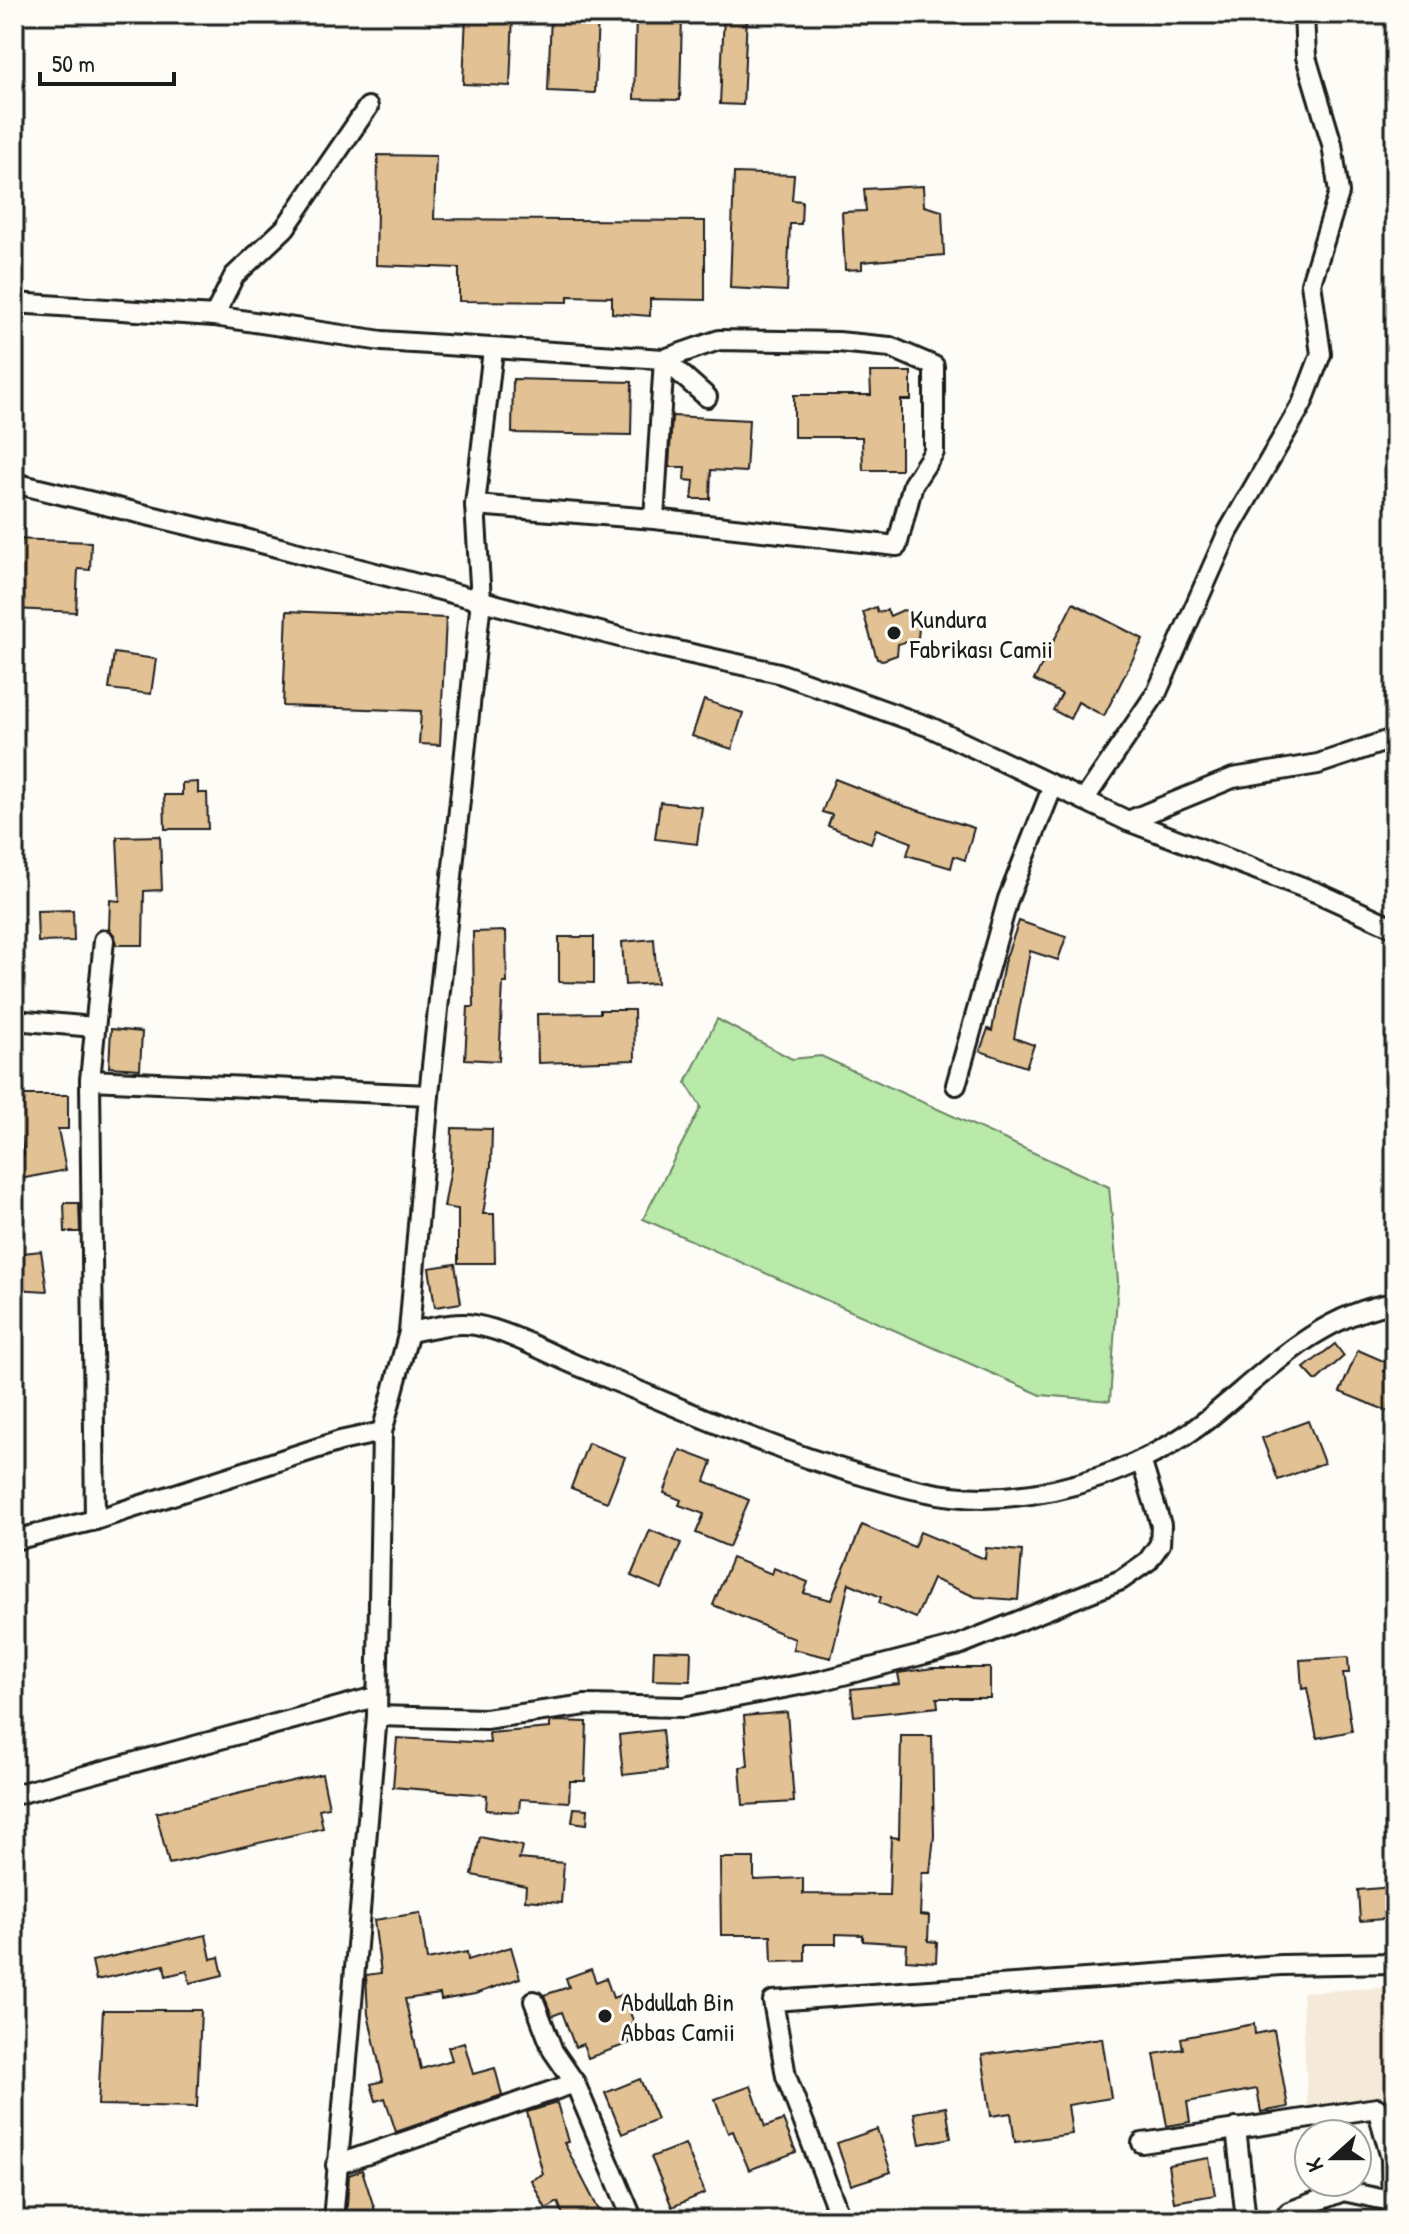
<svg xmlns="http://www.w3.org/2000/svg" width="1409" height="2234" viewBox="0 0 1409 2234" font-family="'Patrick Hand',sans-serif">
	<rect width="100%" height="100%" fill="#fdfcf7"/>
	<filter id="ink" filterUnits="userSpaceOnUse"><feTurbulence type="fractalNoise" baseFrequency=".0125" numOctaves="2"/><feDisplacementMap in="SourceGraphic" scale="16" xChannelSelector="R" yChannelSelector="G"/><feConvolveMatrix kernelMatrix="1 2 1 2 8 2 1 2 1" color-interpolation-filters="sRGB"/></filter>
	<g filter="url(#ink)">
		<path fill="#f5ead9" d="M1395,1987V2130L1386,2101L1308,2118L1302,1992Z"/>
		<path fill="#b9eaaa" stroke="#6a8363" stroke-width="2" d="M717,1019L792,1059L821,1056L1109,1187L1118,1281L1110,1401L1041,1395L643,1219L701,1107L686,1083Z"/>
		<g fill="#e2c194" stroke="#1c1c1c" stroke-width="2">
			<path d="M466,14H513L510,86L463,84Z"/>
			<path d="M551,14H598L595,93L548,91Z"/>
			<path d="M636,14H682L680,100L634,99Z"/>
			<path d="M724,14H747L743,105L720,104Z"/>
			<path d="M378,155L436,156L434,219L705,221V300L650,299V316L612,313V297L568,296V302L459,301V268L376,265Z"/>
			<path d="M734,173L794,175L792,200L802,201L801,224H790L787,291L730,288Z"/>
			<path d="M923,186L924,206L942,211L944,255L862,262V269L845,270L842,212L866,211L864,189Z"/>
			<path d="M870,372H911V400H901V470H863L862,437H794V395H871Z"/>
			<path d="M513,379L632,382L631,435L512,433Z"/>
			<path d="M672,416L749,420L746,472L711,470L710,499H692L694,481L684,480L685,467H669Z"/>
			<path d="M14,539L91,542L90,570L78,569L76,612L14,609Z"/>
			<path d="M1073,603L1143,639L1104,716L1078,702L1070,719L1053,710L1062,694L1034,680Z"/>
			<path d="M876,607L878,612L887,610L890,616L903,610L916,614L919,628L918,638L898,644L897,655L883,660L877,659L863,612Z"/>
			<path d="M287,611L446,618L440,745L419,744L421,711L283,706Z"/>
			<path d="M114,653L156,659L151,694L109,689Z"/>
			<path d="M704,700L743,713L732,749L692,736Z"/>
			<path d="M835,779L904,806L974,828L965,860L954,856L951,868L907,855L911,842L876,829L871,843L828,826L832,815L822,812Z"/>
			<path d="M198,782V793H207L208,829H165L164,795H182V783Z"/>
			<path d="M660,802L702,807L697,844L655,839Z"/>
			<path d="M160,836L162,890L144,891L143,945H116L115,936L109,929L110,900L120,901L117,837Z"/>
			<path d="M73,910L74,941L38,942L37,911Z"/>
			<path d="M1019,921L1066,937L1058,960L1030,951L1014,1038L1034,1045L1026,1067L980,1051L988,1029L992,1031L1004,963Z"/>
			<path d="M506,931L507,983H503L499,1061L465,1059L468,1007H474L473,932Z"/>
			<path d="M559,937H594V983L559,982Z"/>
			<path d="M654,939L657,983L625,985L622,942Z"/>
			<path d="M600,1010H634L635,1060L538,1063L537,1014L600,1013Z"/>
			<path d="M111,1029L142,1032L140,1069L109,1067Z"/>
			<path d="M14,1095H68V1129H58L66,1170L20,1179L15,1157L24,1155L18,1129H14Z"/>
			<path d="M452,1128L492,1129L491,1166L483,1214H494L495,1263H458V1209L444,1207L451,1168Z"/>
			<path d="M64,1203H79L80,1232H65Z"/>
			<path d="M41,1251L47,1291L14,1289V1254Z"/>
			<path d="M455,1264L461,1303L435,1307L429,1268Z"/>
			<path d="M1335,1344L1344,1356L1316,1381L1304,1368Z"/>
			<path d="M1358,1350L1388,1363L1384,1371L1395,1374V1414L1340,1392Z"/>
			<path d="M1308,1421L1324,1463L1278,1480L1262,1438Z"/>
			<path d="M588,1443L625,1457L607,1502L571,1488Z"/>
			<path d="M680,1450L712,1462L705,1481L749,1500L729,1547L696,1533L704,1514L679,1505L681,1500L664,1493Z"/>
			<path d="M862,1525L914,1547L920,1532L985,1559L986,1548L1022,1551L1018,1600L976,1597L933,1579L916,1618L879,1603L881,1597L849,1583L831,1658L793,1649L795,1639L713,1605L732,1558L772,1574L774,1568L808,1582L804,1593L831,1600Z"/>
			<path d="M650,1530L681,1543L662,1589L631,1576Z"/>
			<path d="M654,1650L691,1651L690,1681L653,1680Z"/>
			<path d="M1348,1657L1349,1673H1343L1352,1731L1317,1738L1307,1688L1302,1689L1300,1660Z"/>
			<path d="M933,1668H990V1698H937L938,1707L854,1716L851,1689L900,1684L898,1673Z"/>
			<path d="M787,1712L794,1802L743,1805L740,1767L748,1766L744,1716Z"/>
			<path d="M556,1721L587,1722L585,1781H570L569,1802L520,1799L519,1812L486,1810L487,1795L393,1787L397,1738L490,1743L489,1733L550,1728V1722Z"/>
			<path d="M662,1730L666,1770L623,1775L619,1735Z"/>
			<path d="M901,1736H932L934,1836L930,1873H922L920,1915L929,1916L928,1941L937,1942L936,1962L906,1960L907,1944L863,1941V1935L836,1934V1944H805V1961L772,1962L771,1935H721L720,1858H754V1880L803,1878V1894L889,1895L891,1837L899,1838Z"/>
			<path d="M322,1774L329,1807L319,1809L323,1828L169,1864L156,1813Z"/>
			<path d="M574,1808L588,1809L587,1824L572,1822Z"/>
			<path d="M480,1837L522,1846L519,1859L564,1863L561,1903L525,1900L526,1886L472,1875Z"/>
			<path d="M1393,1887L1395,1918L1360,1921L1358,1890Z"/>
			<path d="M420,1913L427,1960L467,1952L468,1960L511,1947L520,1978L475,1994L441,2000L440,1994L405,1999L421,2069L452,2060L448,2047L464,2042L473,2074L495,2068L502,2095L396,2132L385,2098L376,2101L371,2084L383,2081L368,2014L366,1975L381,1973L374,1920Z"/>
			<path d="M206,1935L211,1959L219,1957L223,1975L190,1983L187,1971L166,1976L164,1965L96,1980L92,1961Z"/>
			<path d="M591,1969L596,1982L606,1978L613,1998L623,1994L634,2023L624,2027L630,2043L588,2058L583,2044L575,2047L562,2012L552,2016L544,1995L569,1987L566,1978Z"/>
			<path d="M103,2010H201L197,2107L98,2105Z"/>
			<path d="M1254,2024L1255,2034L1274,2030L1288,2107L1261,2112L1257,2089L1187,2102L1190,2122L1167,2126L1154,2054L1183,2049L1181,2038Z"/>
			<path d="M1102,2038L1111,2098L1068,2105L1072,2134L1015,2142L1011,2113L991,2116L982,2055Z"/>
			<path d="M640,2079L657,2119L622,2134L605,2093Z"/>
			<path d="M751,2086L765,2127L783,2120L796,2152L749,2170L733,2131L728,2133L715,2099Z"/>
			<path d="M557,2103L568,2142L564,2143L604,2220H565L558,2202L546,2209L531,2180L543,2174L527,2112Z"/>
			<path d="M946,2107L951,2138L920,2144L914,2113Z"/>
			<path d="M877,2129L891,2172L851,2185L837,2143Z"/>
			<path d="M685,2144L705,2193L672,2207L651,2157Z"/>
			<path d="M1209,2158L1215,2195L1174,2202L1168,2165Z"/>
			<path d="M362,2170L378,2220H346L349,2175Z"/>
		</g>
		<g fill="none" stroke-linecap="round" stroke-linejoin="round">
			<g stroke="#1c1c1c" stroke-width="24">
				<g id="minor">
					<path d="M14,303L214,316L382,341L664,359L707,397"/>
					<path d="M214,316L234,276L285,228L368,107"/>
					<path d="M14,483L242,538L646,644L779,673L930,727L1128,821L1318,893L1395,928"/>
					<path d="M475,505L654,519L897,546L913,484L934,452V366L890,347L838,342L719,340L664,359L654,519"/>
					<path d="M1084,800L1157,692L1228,532L1302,404L1321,354L1311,283L1339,193L1332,144L1306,57L1304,14"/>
					<path d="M1128,821L1233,778L1318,764L1395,738"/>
					<path d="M14,1020L94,1027"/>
					<path d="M90,1080L429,1095"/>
					<path d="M956,1085L1008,899L1053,786"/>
					<path d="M409,1332C429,1329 455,1321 475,1325C509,1331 545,1352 576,1365C670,1403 761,1446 858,1474C899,1486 940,1498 983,1498C1062,1497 1145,1468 1208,1419C1265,1373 1319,1314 1395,1303"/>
					<path d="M95,1520L90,1080L104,940"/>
					<path d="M14,1540L95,1520L340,1441L382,1432"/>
					<path d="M377,1716L485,1719L586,1705L684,1707L820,1681L956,1646L1121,1580L1148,1561L1160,1544L1161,1525L1141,1460"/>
					<path d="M14,1795L375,1697"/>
					<path d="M534,2001L553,2051L575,2083L633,2220"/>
					<path d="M1236,2128L1246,2220"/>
					<path d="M1142,2143L1377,2108L1391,2158L1392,2220"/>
					<path d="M336,2165L575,2083"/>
					<path d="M333,2220L377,1716L382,1432L409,1332L429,1095L481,600L475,505L493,350"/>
					<path d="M841,2220L786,2076L773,2001L1281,1965L1395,1963"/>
					<path d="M1281,2220L1289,2212L1343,2191L1395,2202"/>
				</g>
			</g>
			<use href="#minor" stroke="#fdfcf7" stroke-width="18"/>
		</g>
	</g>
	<g fill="#1c1c1c" stroke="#fdfcf7" stroke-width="3">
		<circle cx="894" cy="633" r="8"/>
		<circle cx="605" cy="2016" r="8"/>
	</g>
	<g text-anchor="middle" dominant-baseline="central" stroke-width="6" stroke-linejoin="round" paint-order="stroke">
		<g font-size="26" fill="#1c1c1c" stroke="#fdfcf7" text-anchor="start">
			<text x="910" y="618">Kundura<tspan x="910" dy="30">Fabrikası Camii</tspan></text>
			<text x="621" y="2001">Abdullah Bin<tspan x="621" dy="30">Abbas Camii</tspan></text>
		</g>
	</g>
	<rect width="1409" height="2234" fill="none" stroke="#fdfcf7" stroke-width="48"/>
	<rect x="24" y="24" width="1361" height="2186" fill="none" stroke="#1c1c1c" stroke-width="3" filter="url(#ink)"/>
	<g transform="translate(1333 2158) rotate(249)"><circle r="38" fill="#fdfcf7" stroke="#a3a29f" stroke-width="2"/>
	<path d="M0-6L14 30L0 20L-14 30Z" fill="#1c1c1c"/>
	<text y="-12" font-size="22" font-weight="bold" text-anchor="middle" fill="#1c1c1c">K</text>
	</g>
	<path d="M40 72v12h134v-12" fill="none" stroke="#1c1c1c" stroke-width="4"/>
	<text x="52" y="72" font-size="24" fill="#1c1c1c" stroke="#fdfcf7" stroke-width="6" paint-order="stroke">50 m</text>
</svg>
